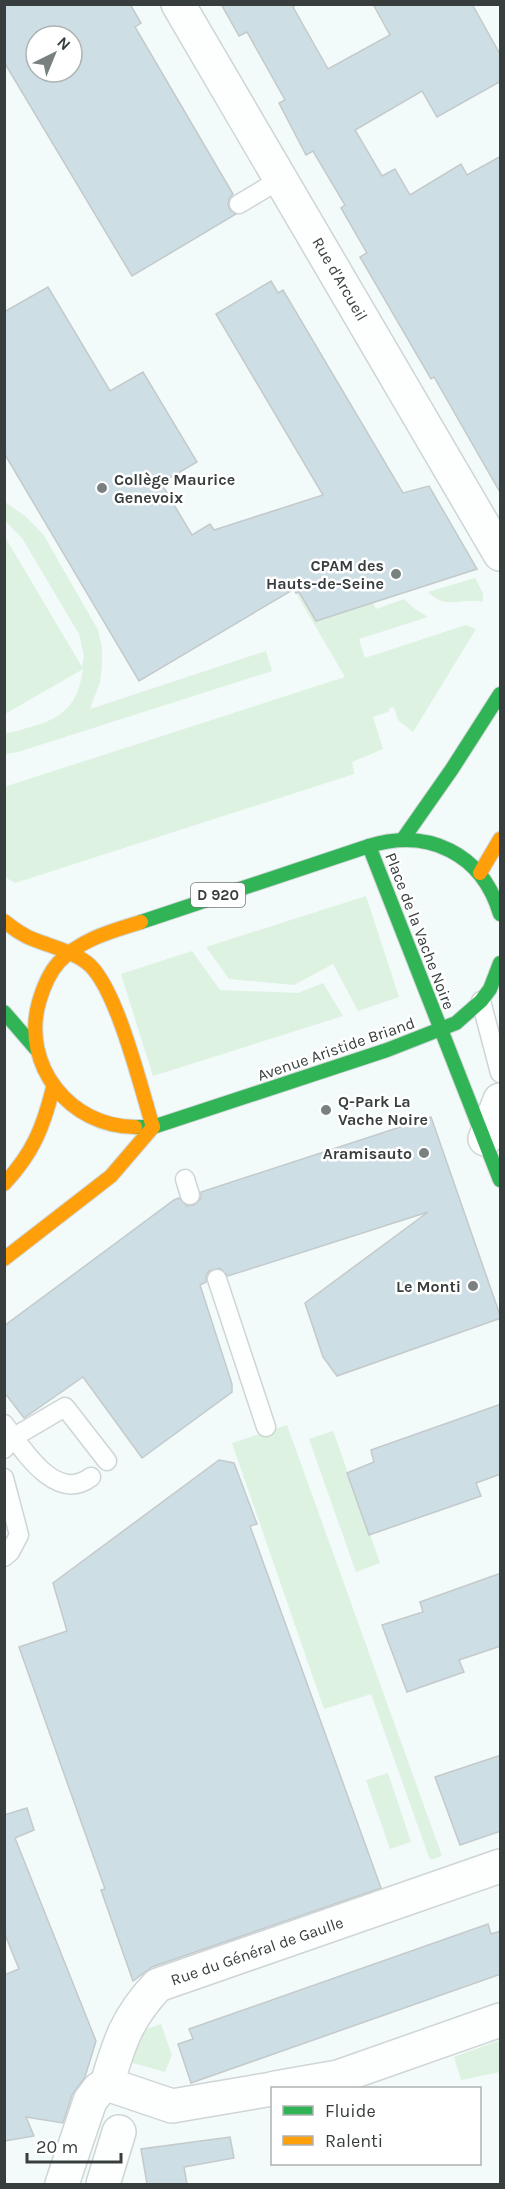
<svg xmlns="http://www.w3.org/2000/svg" width="505" height="2189" viewBox="0 0 505 2189" font-family="Karla,sans-serif">
	<rect width="100%" height="100%" fill="#f2fafa"/>
	<g fill="#ddf2e1">
		<path d="M5,502L25,516L43,534L98,630L102,648V665L100,682L90,709L266,651L272,671L18,752L5,754V733C12,733 20,730 27,728C62,719 78,706 83,669L5,714V537L82,667L84,656L79,634L22,538L5,521Z"/>
		<path d="M475,578L483,593V602C461,597 447,611 428,592Z"/>
		<path d="M299,592L315,618L373,602L376,609L404,599L415,609L428,617L359,639L365,658L466,625L476,629L413,732L398,720L394,707L389,708L390,711L373,717L383,749L352,762L354,774L15,883L5,877L4,787L345,677L296,593Z"/>
		<path d="M366,896L399,997L358,1011L333,964L294,985L229,979L206,947Z"/>
		<path d="M192,951L220,990L298,993L323,983L343,1016L153,1076L121,974Z"/>
		<path d="M287,1425L442,1856L430,1860L371,1694L324,1709L232,1443Z"/>
		<path d="M333,1431L380,1563L356,1572L309,1439Z"/>
		<path d="M388,1773L411,1842L390,1849L366,1780Z"/>
		<path d="M161,2024L172,2055L165,2072L122,2060L129,2035Z"/>
		<path d="M500,2040V2072L461,2080L454,2057Z"/>
	</g>
	<g fill="#cddee5" stroke="#c4cacb" stroke-width="1.5" fill-rule="evenodd">
		<path d="M4,4H130L141,23L135,27L233,194L229,199L228,205L230,210L236,214L132,276L4,62ZM36,36H72V72H36Z"/>
		<path d="M221,4H297L293,7L328,69L390,35L373,4H472L501,56V81L437,117L422,91L355,130L382,176L395,169L410,195L461,164L467,175L501,156V494L434,377L431,379L360,257L367,253L341,208L345,205L313,151L306,155L279,103L285,100L247,32L239,36Z"/>
		<path d="M271,281L278,293L283,290L403,493L429,486L477,569L316,621L299,592L296,593L294,589L139,681L4,453V312L48,287L110,391L143,372L197,462L161,483L192,535L210,524L214,530L323,495L216,314Z"/>
		<path d="M431,1117L501,1318L337,1376L323,1357L305,1303L428,1212L228,1276L220,1268L209,1271L206,1276V1282L200,1285L232,1384V1392L142,1458L83,1377L24,1418L4,1392V1326L174,1200L179,1198L187,1206L194,1205L201,1198V1192Z"/>
		<path d="M501,1404V1474L476,1483L481,1496L369,1535L347,1473L374,1462L371,1450Z"/>
		<path d="M219,1460L234,1463L257,1524L250,1526L381,1888L152,1967L133,1981L101,1890L105,1889L19,1647L67,1631L53,1583Z"/>
		<path d="M501,1573V1646L459,1660L464,1672L407,1692L382,1625L423,1612L420,1602Z"/>
		<path d="M501,1755V1831L460,1845L435,1777Z"/>
		<path d="M27,1808L34,1830L15,1838L96,2041L85,2077L72,2095L63,2123L26,2117L34,2136L4,2141V1975L19,1969L4,1932V1815Z"/>
		<path d="M488,1924L491,1934L501,1931V1974L191,2083L178,2044L193,2039L189,2029Z"/>
		<path d="M230,2137L234,2158L184,2167L187,2184H147L141,2149Z"/>
	</g>
	<g fill="none" stroke-linecap="round" stroke-linejoin="round">
		<g stroke="#cfd5d6" stroke-width="21">
			<g id="lane">
				<path d="M239,204L281,179"/>
				<path d="M481,1001L500,1073"/>
				<path d="M185,1179L190,1195"/>
				<path d="M217,1279L266,1427"/>
				<path d="M4,1424C22,1448 55,1504 91,1477"/>
				<path d="M4,1449L14,1437L65,1407L107,1461"/>
				<path d="M4,1478L19,1535L10,1552L4,1557"/>
			</g>
		</g>
		<g stroke="#cfd5d6" stroke-width="36">
			<g id="street">
				<path d="M178,4L500,554"/>
				<path d="M485,1139L500,1100"/>
				<path d="M107,2084L172,2106L272,2089"/>
				<path d="M275,2088L338,2077L500,2020"/>
				<path d="M62,2184L90,2101L99,2089L107,2084C119,2043 127,2017 158,1985L500,1866"/>
				<path d="M103,2184L119,2132"/>
			</g>
		</g>
		<g stroke="#cfd5d6" stroke-width="16">
			<g id="fast">
				<path d="M403,839L452,769L500,694"/>
				<path d="M369,846L500,1180"/>
				<path d="M141,922L369,846C428,828 482,853 500,914"/>
				<path d="M4,1012L36,1049"/>
				<path d="M135,1127H153L387,1050L456,1023L481,1001L490,989L500,963"/>
			</g>
		</g>
		<g stroke="#cfd5d6" stroke-width="16">
			<g id="slow">
				<path d="M480,873L500,839"/>
				<path d="M4,921C14,929 23,936 35,940C53,947 71,951 86,962C116,983 141,1089 153,1127"/>
				<path d="M135,1127C70,1127 21,1065 39,1002C43,988 49,973 59,962C81,939 112,931 141,922"/>
				<path d="M4,1184C33,1153 43,1128 53,1088"/>
				<path d="M4,1259L111,1176L153,1127"/>
			</g>
		</g>
		<use href="#lane" stroke="#fdfefe" stroke-width="18"/>
		<use href="#street" stroke="#fdfefe" stroke-width="33"/>
		<use href="#fast" stroke="#30b455" stroke-width="14"/>
		<use href="#slow" stroke="#ff9f0a" stroke-width="14"/>
	</g>
	<g fill="#798080" stroke="#fff" stroke-width="2">
		<circle cx="102" cy="488" r="6"/>
		<circle cx="396" cy="574" r="6"/>
		<circle cx="326" cy="1110" r="6"/>
		<circle cx="424" cy="1153" r="6"/>
		<circle cx="473" cy="1286" r="6"/>
	</g>
	<g text-anchor="middle" dominant-baseline="central" stroke-width="5" stroke-linejoin="round" paint-order="stroke">
		<rect fill="#fff" stroke="#747878" stroke-width="1.5" x="191" y="883" width="54" height="24" rx="4.5"/>
		<g font-size="15" font-weight="bold" fill="#383e3e">
			<text x="218" y="895">D 920</text>
		</g>
		<g font-size="16" fill="#383e3e" stroke="#fff">
			<text transform="translate(340 279) rotate(60)">Rue d'Arcueil</text>
			<text transform="translate(420 931) rotate(69)">Place de la Vache Noire</text>
			<text transform="translate(336 1049) rotate(-19)">Avenue Aristide Briand</text>
			<text transform="translate(257 1951) rotate(-19)">Rue du Général de Gaulle</text>
		</g>
		<g font-size="16" font-weight="bold" fill="#383e3e" stroke="#fff" text-anchor="end">
			<text x="114" y="479" text-anchor="start">Collège Maurice<tspan x="114" dy="18">Genevoix</tspan></text>
			<text x="384" y="565">CPAM des<tspan x="384" dy="18">Hauts-de-Seine</tspan></text>
			<text x="338" y="1101" text-anchor="start">Q-Park La<tspan x="338" dy="18">Vache Noire</tspan></text>
			<text x="412" y="1153">Aramisauto</text>
			<text x="461" y="1286">Le Monti</text>
		</g>
	</g>
	<rect width="505" height="2189" fill="none" stroke="#383e3e" stroke-width="12"/>
	<rect x="271" y="2087" width="210" height="78" fill="#ffffff" stroke="#afb2b2" stroke-width="1.5"/>
	<rect x="283" y="2106" width="30" height="9" fill="#30b455" stroke="#afb2b2" stroke-width="1.5"/>
	<text x="325" y="2117" font-size="18" fill="#383e3e">Fluide</text>
	<rect x="283" y="2136" width="30" height="9" fill="#ff9f0a" stroke="#afb2b2" stroke-width="1.5"/>
	<text x="325" y="2147" font-size="18" fill="#383e3e">Ralenti</text>
	<g transform="translate(54 54) rotate(43)"><circle r="28" fill="#ffffff" stroke="#afb2b2" stroke-width="1.5"/>
	<path d="M0-4.5L10 22L0 15L-10 22Z" fill="#798080"/>
	<text y="-9" font-size="16" font-weight="bold" text-anchor="middle" fill="#383e3e">N</text>
	</g>
	<path d="M27 2153v9h94v-9" fill="none" stroke="#383e3e" stroke-width="3"/>
	<text x="36" y="2153" font-size="18" fill="#383e3e" stroke="#ffffff" stroke-width="4.5" paint-order="stroke">20 m</text>
</svg>
